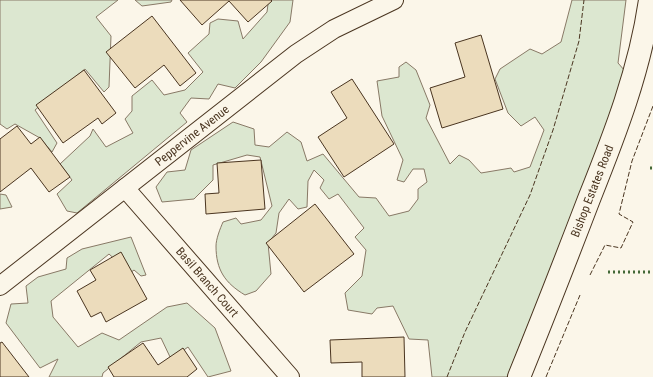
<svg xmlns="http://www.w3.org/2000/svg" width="653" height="377" viewBox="0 0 653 377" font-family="'Roboto Condensed',sans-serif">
	<rect width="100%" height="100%" fill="#fbf6e9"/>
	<g fill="#dce7d0" stroke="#887966">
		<path d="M0,0H118L96,17L111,36L109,87L104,92L85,69L35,110L57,143L52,152L40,138L15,124L7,129L0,124Z"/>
		<path d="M135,0H172L171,2L142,6Z"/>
		<path d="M265,0H293L290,22L261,62L235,88L218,84L209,99L191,98L180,113L187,122L77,213L67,211L57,194L72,180L60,164L90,136L93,129L106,147L133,133L125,119L132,111V96L152,80L164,95L185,90L203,72L188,53L209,34L210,23L218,19L238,21L243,39L267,12L268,4Z"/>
		<path d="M572,0H626L618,63L625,71L604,137L507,377H432L428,340L409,339L393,306L377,308L372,314L348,310L345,293L362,276L366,250L355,237L364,228L338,194L329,199L320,188L324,180L314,170L308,181L307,207L298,209L289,199L279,213L276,233L268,243L271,274L256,291L245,295C225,283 216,270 216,246C216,239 220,229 223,222L236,218L241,224L261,220L272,206L260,157L247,155L213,165V180L194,199L162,202L156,187L167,172L185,170L191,150L233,122L254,129L255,145L269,147L287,132L301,142L307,161L323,154L359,197L376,198L389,216L409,211L418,199V189L427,182L424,169H413L404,182L397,180L403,160L382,116L377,81L399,77V67L406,62L416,70L430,105L426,118L450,164L459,155L469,160L481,173L511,168L514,172L530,167L544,130L535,117L521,126L508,113L495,79L500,69L530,49L542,54L561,42Z"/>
		<path d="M0,194L6,195L12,207L0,209Z"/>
		<path d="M131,237L146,275L141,276L134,270L130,273L109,254L51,301L53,317L78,347L102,333L119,340L167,307L187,303L215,328L231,371L208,377L188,347L171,359L161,338L141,342L103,373L102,377H49L58,359L40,368L6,323L11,304L28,303L26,286L38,277L66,269L67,258L82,249Z"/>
	</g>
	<g fill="#ecdcbc" stroke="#4a3520">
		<path d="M180,0H271L272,1L248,22L229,1L202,25Z"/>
		<path d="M152,16L196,73L180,86L164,65L135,88L106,52Z"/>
		<path d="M481,35L503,109L442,128L430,88L465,77L455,43Z"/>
		<path d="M84,70L116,113L102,124L98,118L63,143L36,105Z"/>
		<path d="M352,79L394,144L344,177L318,137L347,118L331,92Z"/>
		<path d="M17,126L31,144L40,137L70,177L49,192L31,168L0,192V139Z"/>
		<path d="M261,160L265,209L206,214L205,194L219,193L217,163Z"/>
		<path d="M315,204L354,254L304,292L266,243Z"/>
		<path d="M121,252L147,299L106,322L101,312L91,317L77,291L96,280L90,270Z"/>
		<path d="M404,337L405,377H362V362L331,363L330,340Z"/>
		<path d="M2,342L29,377H0V343Z"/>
		<path d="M143,343L158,365L183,348L197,369L187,377H114L108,367Z"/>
	</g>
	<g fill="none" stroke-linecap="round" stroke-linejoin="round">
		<g stroke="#4a3520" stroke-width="20">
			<g id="minor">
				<path id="s1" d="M125,188L290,377"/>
				<path id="s2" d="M0,286L296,54L334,29L394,0"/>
			</g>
		</g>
		<g stroke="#4a3520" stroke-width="24">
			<g id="tertiary">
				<path id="s3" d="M519,377C543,318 566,259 589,199C615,134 640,70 650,0"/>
			</g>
		</g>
		<use href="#minor" stroke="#fbf6e9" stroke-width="18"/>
		<use href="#tertiary" stroke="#fbf6e9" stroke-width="22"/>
		<g stroke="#436837" stroke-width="3" stroke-dasharray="2 3" stroke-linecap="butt">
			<path d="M650,168H653"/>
			<path d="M608,272H653"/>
		</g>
		<g stroke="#4a3520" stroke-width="1" stroke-dasharray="5 2" stroke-linecap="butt">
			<path d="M590,275L605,245L621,248L633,222L619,214L632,161L653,106"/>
			<path d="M447,377L465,332L530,195L553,130L579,41L584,0"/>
			<path d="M546,377L580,295"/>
		</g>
	</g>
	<g text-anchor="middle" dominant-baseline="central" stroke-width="3" stroke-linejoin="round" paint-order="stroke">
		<g font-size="12" fill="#4a3520" stroke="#fbf6e9">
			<text stroke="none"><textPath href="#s2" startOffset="244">Peppervine Avenue</textPath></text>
			<text stroke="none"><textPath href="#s3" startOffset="200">Bishop Estates Road</textPath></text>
			<text stroke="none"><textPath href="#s1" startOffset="125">Basil Branch Court</textPath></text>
		</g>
	</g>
</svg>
